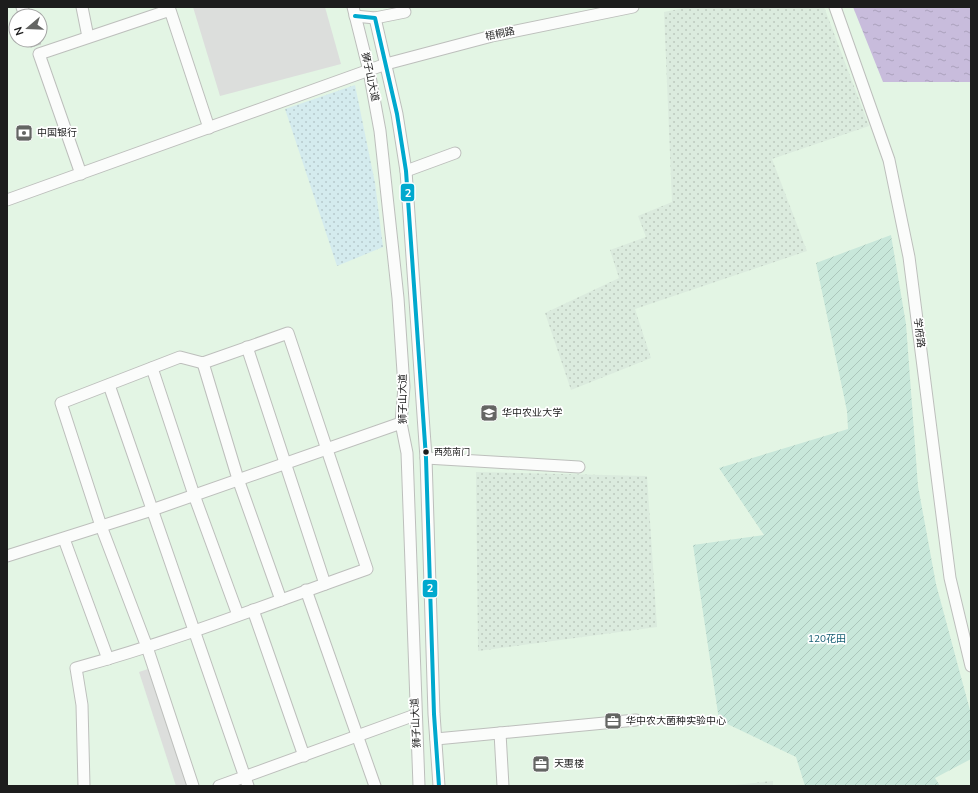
<svg xmlns="http://www.w3.org/2000/svg" width="978" height="793" viewBox="0 0 978 793" font-family="'Nunito Sans','Noto Sans SC',sans-serif">
	<defs>
		<pattern id="farmland-dots" width="8" height="8" patternUnits="userSpaceOnUse"><rect width="8" height="8" fill="#dbebde"/><path d="M2 2h.1M6 6h.1" fill="none" stroke="#bcc9be" stroke-width="1.8" stroke-linecap="round"/></pattern>
		<pattern id="park-dots" width="8" height="8" patternUnits="userSpaceOnUse"><rect width="8" height="8" fill="#d4ebee"/><path d="M2 2h.1M6 6h.1" fill="none" stroke="#b6c9cc" stroke-width="1.8" stroke-linecap="round"/></pattern>
		<pattern id="garden-furrows" width="10" height="10" patternUnits="userSpaceOnUse"><rect width="10" height="10" fill="#c8e7da"/><path d="M-1 1l2-2M0 10L10 0M9 11l2-2" fill="none" stroke="#abc6bb"/></pattern>
		<pattern id="water-ripples" width="26" height="14" patternUnits="userSpaceOnUse"><rect width="26" height="14" fill="#c8bcdc"/><path d="M2 4q2-2 4 0t4 0M15 11q2-2 4 0t4 0" fill="none" stroke="#aba1bc"/></pattern>
	</defs>
	<rect width="100%" height="100%" fill="#e7ece6"/>
	<path fill="#e3f5e4" fill-rule="evenodd" d="M7,7H971V786H7ZM16,16H40V40H16Z"/>
	<g fill="url(#farmland-dots)">
		<path d="M689,7H824L869,126L772,159L807,251L635,309L651,358L571,390L545,313L619,278L610,250L646,237L638,216L672,202L664,12Z"/>
		<path d="M476,472L647,476L657,627L478,651Z"/>
		<path d="M773,781V786H724Z"/>
	</g>
	<path fill="url(#park-dots)" d="M355,85L375,183L383,247L337,266L285,109Z"/>
	<path fill="url(#garden-furrows)" d="M891,235L906,324L918,486L936,584L971,714V759L935,778L940,786H805L796,757L719,720L693,545L764,535L719,468L848,429L847,411L816,263Z"/>
	<g fill="#dcdedc">
		<path d="M193,7H325L341,64L220,96Z"/>
		<path d="M148,669L187,786H176L139,672Z"/>
	</g>
	<path fill="url(#water-ripples)" d="M853,7H971V82H883Z"/>
	<g fill="none" stroke-linecap="round" stroke-linejoin="round">
		<path stroke="#bfc3be" stroke-width="11" stroke-dasharray="11 5.5" stroke-linecap="butt" d="M34,40L36,46"/>
		<g stroke="#bdbfbc" stroke-width="13">
			<g id="minor">
				<path d="M22,7L25,16"/>
				<path d="M82,7L88,37"/>
				<path d="M353,7L369,71L380,131L398,298L404,387L401,423L407,453L419,786"/>
				<path d="M835,7L889,160L909,257L950,578L971,666"/>
				<path d="M355,16L375,18L405,12"/>
				<path d="M375,18L397,114L406,171L426,458L434,714L439,786"/>
				<path d="M406,171L455,153"/>
				<path d="M81,174L39,54L170,10L209,128"/>
				<path d="M7,200L386,64L492,36L633,7"/>
				<path d="M247,347L325,584"/>
				<path d="M203,363L238,479L281,600"/>
				<path d="M152,368L194,495L238,615"/>
				<path d="M109,385L248,786"/>
				<path d="M426,458L579,467"/>
				<path d="M64,539L108,659"/>
				<path d="M7,556L152,510L401,423"/>
				<path d="M306,590L375,786"/>
				<path d="M253,610L304,756"/>
				<path d="M500,733L503,786"/>
				<path d="M436,739L636,720"/>
				<path d="M84,786L82,705L76,668C175,641 271,603 367,569L288,333L203,363L180,357L61,403L101,526L147,647L193,786"/>
				<path d="M219,786L415,715"/>
			</g>
		</g>
		<use href="#minor" stroke="#fbfcfb" stroke-width="11"/>
		<g stroke="#fff" stroke-width="7">
			<path id="bus-1" d="M355,16L375,18L397,114L406,171L426,458L434,714L439,786"/>
		</g>
		<use href="#bus-1" stroke="#00a9ce" stroke-width="4"/>
	</g>
	<defs>
		<g id="bank-square" transform="scale(0.9)"><rect x="-9" y="-9" width="18" height="18" rx="4" fill="#646563" stroke="#fff"/><path d="M-6-4H6V4H-6ZM0-2.3a2.3 2.3 0 1 0 0 4.6a2.3 2.3 0 1 0 0-4.6Z" fill="#fff"/></g>
		<g id="university-square" transform="scale(0.9)"><rect x="-9" y="-9" width="18" height="18" rx="4" fill="#646563" stroke="#fff"/><path d="M0-5L7-2L0 1L-7-2ZM-4 1L0 2.5L4 1V4Q0 6-4 4Z" fill="#fff"/></g>
		<g id="office-square" transform="scale(0.9)"><rect x="-9" y="-9" width="18" height="18" rx="4" fill="#646563" stroke="#fff"/><path d="M-6-3h4V-5.5h4V-3h4V5H-6ZM-1-4.5V-3h2v-1.5ZM-6 0V1H6V0Z" fill="#fff"/></g>
	</defs>
	<g fill-rule="evenodd">
		<use href="#bank-square" x="24" y="133"/>
		<use href="#university-square" x="489" y="413"/>
		<use href="#office-square" x="613" y="721"/>
		<use href="#office-square" x="541" y="764"/>
	</g>
	<circle fill="#1d1d1d" stroke="#fff" stroke-width="1.5" cx="426" cy="452" r="3.5"/>
	<g text-anchor="middle" dominant-baseline="central" stroke-width="3.5" stroke-linejoin="round" paint-order="stroke">
		<g font-size="9" fill="#1d1d1d" stroke="#fff" text-anchor="start">
			<text x="434" y="452">西苑南门</text>
		</g>
		<g font-size="10" fill="#1d1d1d" stroke="#fff">
			<text transform="translate(500 34) rotate(-12)">梧桐路</text>
			<text transform="translate(370 77) rotate(78)">狮子山大道</text>
			<text transform="translate(919 333) rotate(83)">学府路</text>
			<text transform="translate(403 399) rotate(-90)">狮子山大道</text>
			<text transform="translate(416 723) rotate(-93)">狮子山大道</text>
		</g>
		<g font-size="10" fill="#1d1d1d" stroke="#fff" text-anchor="start">
			<text x="37" y="133">中国银行</text>
			<text x="502" y="413">华中农业大学</text>
			<text x="626" y="721">华中农大菌种实验中心</text>
			<text x="554" y="764">天惠楼</text>
		</g>
		<g font-size="10" fill="#155d72" stroke="#fff">
			<text x="827" y="639">120花田</text>
		</g>
	</g>
	<g stroke="#fff" stroke-width="1.5">
		<rect x="400" y="183" width="15" height="19" rx="4" fill="#00a9ce"/>
		<rect x="422" y="579" width="16" height="19" rx="4" fill="#00a9ce"/>
	</g>
	<g font-size="11" text-anchor="middle" font-weight="bold" fill="#fff">
		<text x="408" y="197">2</text>
		<text x="430" y="592">2</text>
	</g>
	<rect width="978" height="793" fill="none" stroke="#1d1d1d" stroke-width="16"/>
	<g transform="translate(28 28) rotate(251)"><circle r="19" fill="#ffffff" stroke="#a5a5a5"/>
	<path d="M0-3L7 15L0 10L-7 15Z" fill="#646563"/>
	<text y="-6" font-size="11" font-weight="bold" text-anchor="middle" fill="#1d1d1d">N</text>
	</g>
</svg>
